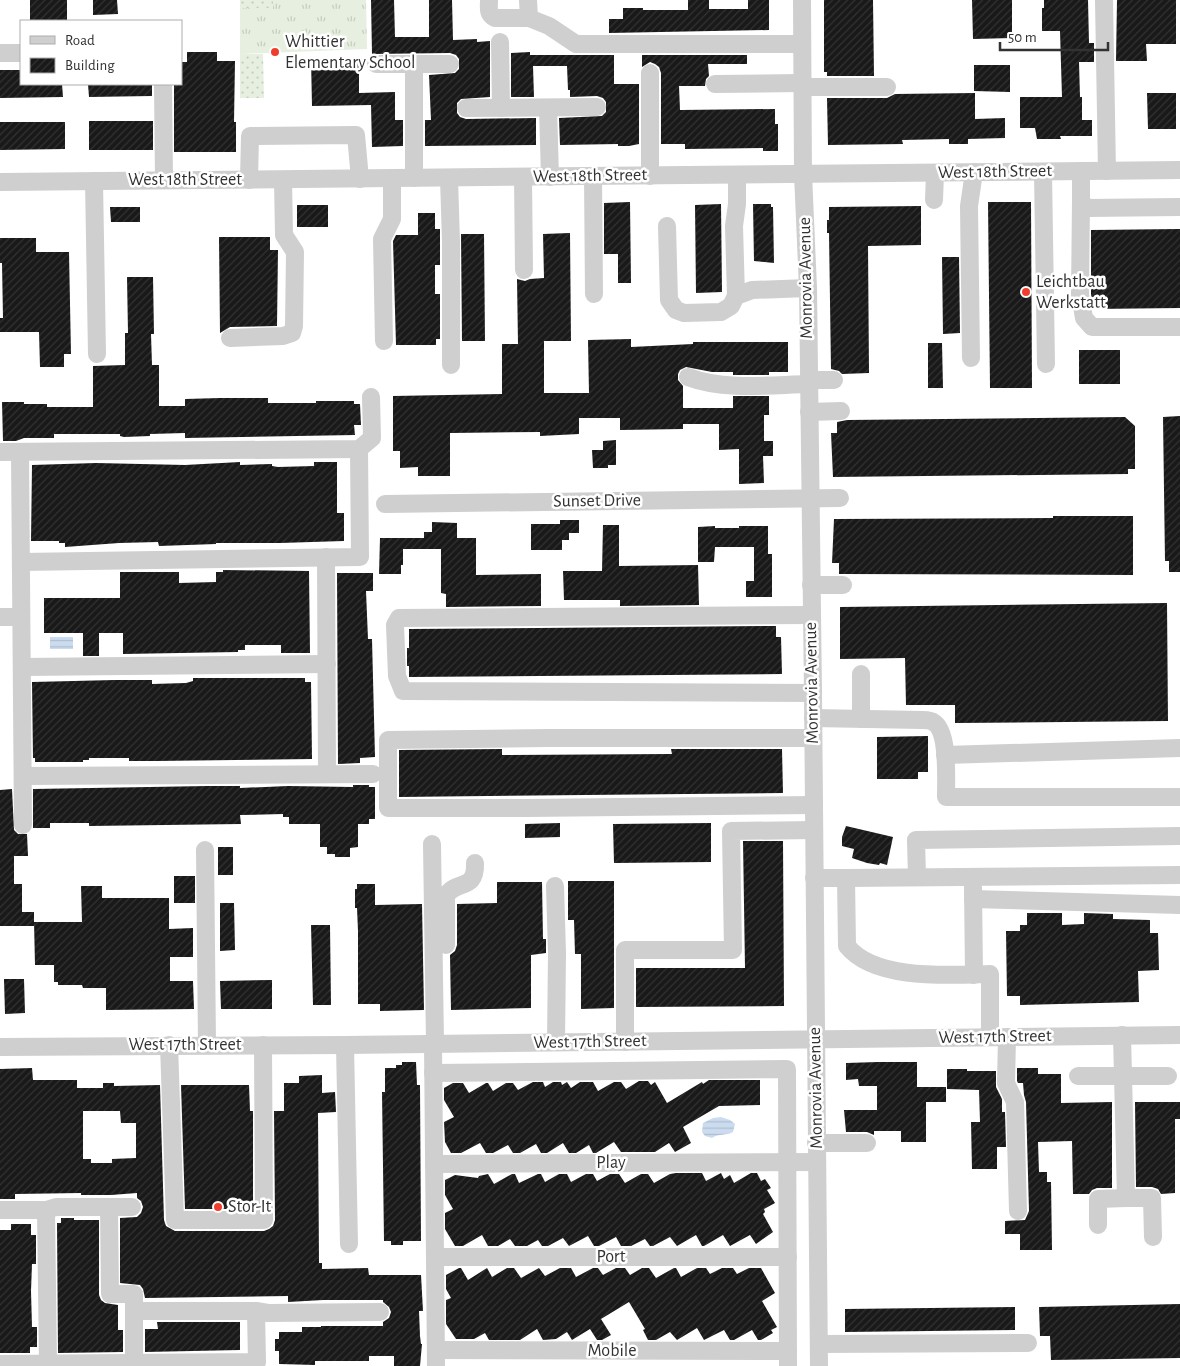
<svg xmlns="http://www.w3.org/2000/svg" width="1180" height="1366" viewBox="0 0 1180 1366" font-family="'Alegreya Sans',sans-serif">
	<defs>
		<pattern id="grass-tufts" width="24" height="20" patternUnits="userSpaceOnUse" patternTransform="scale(1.25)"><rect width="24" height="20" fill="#e6efe0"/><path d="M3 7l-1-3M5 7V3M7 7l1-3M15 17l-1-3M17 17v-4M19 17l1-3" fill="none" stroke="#c6cdc1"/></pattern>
		<pattern id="park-dots" width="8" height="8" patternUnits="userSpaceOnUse" patternTransform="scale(1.25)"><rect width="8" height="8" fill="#e6efe0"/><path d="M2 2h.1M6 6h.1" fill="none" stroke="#c6cdc1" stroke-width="1.8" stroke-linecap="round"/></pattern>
		<pattern id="water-rules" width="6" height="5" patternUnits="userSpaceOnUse" patternTransform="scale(1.25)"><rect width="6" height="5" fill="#ccdcf0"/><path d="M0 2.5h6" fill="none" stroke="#b0bdce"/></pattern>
		<pattern id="building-hatch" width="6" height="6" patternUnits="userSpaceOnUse" patternTransform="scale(1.25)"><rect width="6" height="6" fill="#191919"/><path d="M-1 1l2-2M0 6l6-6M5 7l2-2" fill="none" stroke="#323232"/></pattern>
	</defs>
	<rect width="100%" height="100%" fill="#fff"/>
	<path fill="url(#grass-tufts)" d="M273,0H366L367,49L240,54V8H273Z"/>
	<g fill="url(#park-dots)">
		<rect x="240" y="0" width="33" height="8"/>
		<path d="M240,54H263L264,98H240Z"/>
	</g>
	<g fill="url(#water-rules)">
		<rect x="50" y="637" width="23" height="12"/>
		<path d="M721,1117L730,1120L735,1124L733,1132C726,1136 719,1133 712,1138L705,1136L702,1132L703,1123L713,1118Z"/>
	</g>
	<g fill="url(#building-hatch)" fill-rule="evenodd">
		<rect x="30" y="0" width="37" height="21"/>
		<path d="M93,0H117L118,14L93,15Z"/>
		<path d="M371,0H394L395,37H429V0H452L453,40L477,39V42L490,41V97L461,99L457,103V113L460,117L466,119L536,118V145L425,146V120H431L429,75L455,73L459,69V59L456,55L450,53L372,54Z"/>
		<path d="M688,0H709V9H748V0H769V30L609,33V19H623V8H643V10H688Z"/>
		<path d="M824,0H873L874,76H827V72H824Z"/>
		<path d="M972,0H1012V38L973,39Z"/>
		<path d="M1044,0H1088L1089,43H1094V62H1079L1080,97H1082V120H1092V136H1060L1061,139H1037L1035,128H1020V97H1062L1060,31H1042V8H1044Z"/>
		<path d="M1117,0H1176V44H1146L1147,61H1116Z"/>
		<path d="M187,52H217V61H235L234,122H236V152H174V84H181V62H187Z"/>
		<path d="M530,52V55H614V84H639V144L629,146H618V144L560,145L559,118L602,116L606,112V102L603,98L597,96L570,97V90H568L567,66H533L534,97H511V53Z"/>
		<path d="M642,55H747V64H708L709,76L706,79L705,86H679L680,110L775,109V124H778V151H763V148L685,149V144H661V73L659,67L655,64L650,62L642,67Z"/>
		<path d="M359,58V93L395,92V120H403V146L372,147L371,105L312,106L311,59Z"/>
		<path d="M974,65H1010V92L974,91Z"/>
		<path d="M0,70H21V84H62L63,97L0,98Z"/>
		<path d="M88,84H152V96L89,97Z"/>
		<path d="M975,93V119L1005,118V138L968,139V144H949V139L902,140L903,144L828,145L827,98H887L895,94Z"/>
		<path d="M1147,93H1176V129H1148Z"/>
		<rect x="89" y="121" width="64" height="29"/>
		<path d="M0,122H65V149L0,150Z"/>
		<path d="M630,202L631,283H618V254H604V203Z"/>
		<path d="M988,202H1031L1032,388H990Z"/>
		<path d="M721,204L722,292L696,293L695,205Z"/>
		<path d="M753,204H771V207H773L774,263L754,261Z"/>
		<rect x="297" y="205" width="31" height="22"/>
		<path d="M921,206V245L868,246L869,373L842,374L839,371L831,369L829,233H827V220H829V207Z"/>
		<path d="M110,207H140V222H111Z"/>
		<path d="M418,213H435V229H440V265H435V294H440V339H436V345H396L393,241L396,235H418Z"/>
		<path d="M1180,229V308L1093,309L1091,294V230Z"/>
		<path d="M570,233L571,341H544V393H589L588,340L631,339V347L693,344V342H788V372H769V375H733V372H712L686,367L680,370L678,374V380L683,386V408H733V396H769V415H764V441H773V456H763L764,483L739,484V449L719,450V424H683V429L620,430V418H579V434L540,436V432L450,433V476H418V467L400,468V451H393V396L502,394V344H518L517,279L525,281L530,279L544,278L543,234Z"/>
		<path d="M461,234H484L485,341H462Z"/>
		<path d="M219,237H270V250H278L277,326L230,327L220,333Z"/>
		<path d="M0,238H36V252H69L71,354H64V367H40L39,332H0V318H3L2,263H0Z"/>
		<path d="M942,257H959L960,333L943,334Z"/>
		<path d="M127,277H153L154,334H151L152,365H159V406H185V399L220,398H268V403H316V401H354V404H360L361,425H354L355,435L185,438V433L150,434V436L124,437L120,436V434H54V438H24L16,441H3L2,402H24V404H47V407H93V366L125,365V333H128Z"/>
		<path d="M928,343H942L943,388H928Z"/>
		<rect x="1079" y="350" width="41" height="34"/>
		<path d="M1180,416V572H1169V561H1165L1163,417Z"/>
		<path d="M1125,417L1135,426V469H1128V474L833,477L831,433H837V422L847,420Z"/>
		<path d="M616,440V465H608V468H593L592,450H603V441Z"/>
		<path d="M240,462V465L272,464V466L278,467L314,466V462H337V513H344V541L280,543H216V544L159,546L158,542L119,543L65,547V543H59V541H31L32,465L96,463L185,465Z"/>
		<path d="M1053,516H1133V575L839,574V563H832L834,519L1053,518Z"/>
		<path d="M560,520H579V533H569V540H562V550H531V524H560Z"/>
		<path d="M432,522L457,523V538H476V575L541,574V606L446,607V594L441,593V549H403V565H401V574H379L380,538H424V532H432Z"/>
		<path d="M603,525H619V566L698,565L699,605L620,606V600H564L563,571H602Z"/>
		<path d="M715,526V528H739V526H768V554H772V597H746V581H754V547H715L714,562H698V527Z"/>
		<path d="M223,570L309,571L310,653H281V645H245V650H238V652L123,654V633H99V656H83V633H44V598H120V572H179V583L216,582V572H223Z"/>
		<path d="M337,573H373V591H366L368,639H372L375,757L360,758V763L338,764Z"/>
		<path d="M1167,603L1168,721L955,723V705H906L905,658L840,659V607Z"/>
		<path d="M776,626V637H781L782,674L409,677V666H407V648H409V629Z"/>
		<path d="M193,678H305V682H311L312,759L156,761H129V758H89V760H83V762H35V758H33L32,682L115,680H152V684L186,683L193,681Z"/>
		<path d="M928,736V772H918V779H877V737Z"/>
		<path d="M502,749V755L672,754L671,749H782L783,793L399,797V750Z"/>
		<path d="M353,785H369V787H375V819H369V824H358V847L350,848V857H335V854H327V847H320V824H289V817H283V814L240,815L241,824L89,826V823H50V828H33V789L208,786H240V788L288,786L353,787Z"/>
		<path d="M12,789L14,830L18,834H27L28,856H14V884H22V912H34V926H0V790Z"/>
		<path d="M560,823V837L525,838V824Z"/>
		<path d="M711,823V862L614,863L613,824Z"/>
		<path d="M846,826L893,837L887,865L880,863L879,865L867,863L852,858L854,849L842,846V837Z"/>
		<path d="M743,841H783L784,1006L636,1007V968H745Z"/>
		<rect x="218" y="847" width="15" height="28"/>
		<rect x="174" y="876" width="21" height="27"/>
		<path d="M568,881H614V1008L581,1009V954H575L574,920H568Z"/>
		<path d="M497,882H542L543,939H546V953L531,955V1008L451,1010L450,955L455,951L457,945V904L497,903Z"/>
		<path d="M357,884H375V905L422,904L424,1010L380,1011V1004H358V931L357,908H355V889H357Z"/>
		<path d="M81,886H102V898H169V929L193,928V957H170V981H193L194,1009L106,1010V988H83L82,985H58V982H54V965H35L34,922H82Z"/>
		<path d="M220,903H234L235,950L220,951Z"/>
		<path d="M1027,913H1062V925L1084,924V913L1113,914V919L1150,920V933H1158L1159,970L1138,971L1139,1002L1020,1005V996H1007L1006,931H1020V925H1027Z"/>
		<path d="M311,925H330L331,1005H313Z"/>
		<path d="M4,979H24L25,1013L5,1014Z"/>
		<path d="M272,980V1009H221L220,981Z"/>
		<path d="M402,1062H416L417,1085H420L421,1241H403V1245H391V1241H384L382,1092H385V1068H396V1065H402Z"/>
		<path d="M878,1062H917V1087H946V1102H926V1142H901V1131H874V1135L867,1132H846L844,1110H877V1086H859L858,1079L846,1080V1063Z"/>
		<path d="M32,1068L33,1080H77V1088H103V1083H114V1086L160,1085L164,1220L166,1226L175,1231H264L269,1229L273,1226L275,1220L274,1111H284V1083H299V1076L322,1075V1093L335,1092L336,1112L318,1113L319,1263H322V1269L368,1268L369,1275H421L423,1311H419L420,1336L421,1344H422L420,1366H394V1356H369V1361H315V1365L279,1364V1351H275V1339H279V1332H302V1327H321V1326H383V1322L389,1318L391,1312L389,1307L383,1302V1300H323L288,1302V1296L145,1298L143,1289L140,1285L120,1283V1218L137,1217L141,1213L143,1207L141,1201L137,1198V1193L111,1195H81V1193L15,1194V1199H0V1069ZM83,1111H120L121,1123H136V1158L112,1159V1163H91V1159H83Z"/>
		<path d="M1017,1068H1038V1074H1061V1103L1112,1102V1188H1097L1092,1190L1089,1194H1073L1072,1141L1038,1142L1039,1172H1047V1182H1051L1052,1250H1020V1234H1005V1221L1025,1220L1029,1211L1026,1102L1024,1095L1023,1083H1018L1017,1081Z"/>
		<path d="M947,1069H967V1071H996V1087L1002,1099V1112H1005L1006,1147H997V1169H972L971,1122H980L979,1090L947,1089Z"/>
		<path d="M709,1080H760V1105L719,1106L683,1127L691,1143L675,1152L669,1143L655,1152H621L614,1142L596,1153H593L589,1145L576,1153H569L563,1143L547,1153H541L536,1144L520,1153H513L508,1145L493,1153H486L480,1143L461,1153H451L445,1142L444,1122L454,1117L444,1100V1088L453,1083H463L469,1093L486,1083H488L493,1091L506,1083H513L518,1090L533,1082H543L545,1087L553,1082H561L562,1085L567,1082L571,1088L580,1082H593L598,1091L614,1082H621L626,1089L639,1081H648L651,1085L655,1082L667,1103L702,1082L703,1084Z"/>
		<path d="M181,1085H249L250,1111H253V1209H185Z"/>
		<path d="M1135,1102H1180V1119H1175V1193L1161,1194L1158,1189L1152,1187H1136Z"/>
		<path d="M676,1173H702L706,1181L721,1173L724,1179L730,1175L734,1183L751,1173H757L761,1181L765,1179L771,1188L767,1190L775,1203L764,1209L765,1212L763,1214L773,1232L756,1244L750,1235L730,1246L723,1235L704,1246H702L696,1235L677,1246L670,1237L653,1246H650L645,1239L631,1246H621L616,1237L599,1246H594L588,1236L569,1246L563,1238L548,1246H542L538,1240L527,1246H515L510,1239L498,1246H488L482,1235L463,1246H455L445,1229V1213L453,1209L445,1195V1180L455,1175L478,1178L479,1176L488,1174L494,1184L512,1174H515L519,1183L538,1174H541L545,1182L559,1174H567L571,1182L586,1174H593L597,1181L610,1174H619L625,1183L641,1174H648L654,1183L670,1174Z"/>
		<path d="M61,1218H74V1220H99V1295L101,1300L105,1303L118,1305V1330H123V1352L58,1353L57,1223H61Z"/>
		<path d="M11,1224H31V1235H36V1264H32L31,1291L32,1327H37V1347H30V1353H0V1230H11Z"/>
		<path d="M459,1268H461L468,1280L487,1268L492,1277L507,1268H514L521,1278L539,1268L545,1276L560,1268H571L576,1277L593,1268H598L603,1275L616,1268H625L630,1275L642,1268H649L656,1278L674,1268H676L681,1277L697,1268H706L710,1274L722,1268H733L737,1274L749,1268H761L775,1293L762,1301L777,1327L771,1330L773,1333L761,1340H758L752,1330L734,1340H730L724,1330L704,1340L697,1328L677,1340L670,1332L656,1340H648L643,1330L645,1329L629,1302L601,1319L611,1335L602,1340H597L590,1329L572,1340L567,1332L556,1339L543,1340L537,1329L520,1340H489L485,1333L474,1339H456L446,1324V1300L451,1298L446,1289V1275Z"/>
		<path d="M1180,1304V1358L1051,1360L1050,1336H1040L1039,1307Z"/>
		<path d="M1015,1307V1330L845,1332V1309Z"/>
		<path d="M157,1322H240V1350L145,1352V1329H158Z"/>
	</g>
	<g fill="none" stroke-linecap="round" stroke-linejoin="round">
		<g stroke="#cfcfcf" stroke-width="18">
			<path d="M489,0C489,8 487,14 495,18H529L549,26L576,44H802"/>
			<path d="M528,0L529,18"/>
			<path d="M802,0L803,174L808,288L813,693L819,1366"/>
			<path d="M1104,0L1107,171"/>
			<path d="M500,42L501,108"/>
			<path d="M0,53H21"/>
			<path d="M376,64H450"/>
			<path d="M414,64V178"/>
			<path d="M650,73V176"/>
			<path d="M163,84L164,180"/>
			<path d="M715,84L802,83"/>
			<path d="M802,87H887"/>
			<path d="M466,108L597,107"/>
			<path d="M548,108L550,177"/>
			<path d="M1081,171V201L1086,208L1180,207"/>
			<path d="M1043,172L1046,364"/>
			<path d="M593,176L594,294"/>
			<path d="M523,177L524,270"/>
			<path d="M449,178L451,242V365"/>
			<path d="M249,180L250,136L356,135L360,179"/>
			<path d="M94,181L97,354"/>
			<path d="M0,182L1180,170"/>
			<path d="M934,200L935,173"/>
			<path d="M1081,201L1080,295L1084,318L1092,327H1180"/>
			<path d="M667,226L669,300L676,310L684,313L721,312L731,306L736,296L752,290L808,288"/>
			<path d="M736,296L734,226L737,204V175"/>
			<path d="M230,338L283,336L292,333L294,326L295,252L284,235L283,180"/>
			<path d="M384,341L382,239L392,219V178"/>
			<path d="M971,358L969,206L974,172"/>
			<path d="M688,377C725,391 770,385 808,384"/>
			<path d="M808,380H834"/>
			<path d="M809,412L841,411"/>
			<path d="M0,452L359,449L372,438L371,397"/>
			<path d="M20,452L23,825"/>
			<path d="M385,504L840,498"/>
			<path d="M326,557L327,774"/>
			<path d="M21,562L360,557L359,449"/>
			<path d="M811,585H843"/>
			<path d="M811,615L399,618L395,625L397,676L403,691L813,693"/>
			<path d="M0,617H21"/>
			<path d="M22,667L327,664"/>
			<path d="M861,674V719"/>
			<path d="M813,718L922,720C925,720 931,720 933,722C949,730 946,780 946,797H1180"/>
			<path d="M813,738H548L388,740V808H527L814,805"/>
			<path d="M945,755L1180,748"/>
			<path d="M23,776L373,774"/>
			<path d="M432,844L435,1043"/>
			<path d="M205,850L207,1045"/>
			<path d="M917,877L916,840L1180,836"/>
			<path d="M814,878H846L847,946C875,981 950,975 990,974V1037"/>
			<path d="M846,878L1180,875"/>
			<path d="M555,886L557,953L556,1042"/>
			<path d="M973,887L974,975"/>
			<path d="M973,899L1180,905"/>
			<path d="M446,945V896C456,879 476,892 475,863"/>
			<path d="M1122,1035L1126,1198H1152L1153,1237"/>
			<path d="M1007,1037L1006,1083L1015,1102L1018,1211"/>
			<path d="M625,1042V950H733L731,831L814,830"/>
			<path d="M433,1044L436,1366"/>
			<path d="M169,1045L175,1220H264L263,1045"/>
			<path d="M345,1045L349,1244"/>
			<path d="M0,1047L345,1045L1180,1035"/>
			<path d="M433,1073L787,1069L788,1366"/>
			<path d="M1078,1076H1168"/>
			<path d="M816,1143H867"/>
			<path d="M434,1164L817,1162"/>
			<path d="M109,1207L110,1294H134V1363"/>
			<path d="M0,1210H46L56,1207H132"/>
			<path d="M46,1210L48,1364"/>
			<path d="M1098,1225V1199L1126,1198"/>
			<path d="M435,1257H788"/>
			<path d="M134,1311H256L268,1313L380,1312"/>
			<path d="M819,1344L1028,1343"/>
			<path d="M436,1350L788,1351"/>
			<path d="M0,1364L257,1362L256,1311"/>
		</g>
	</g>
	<g fill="#f03e2e" stroke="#fff" stroke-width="2">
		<circle cx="275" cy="52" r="5"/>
		<circle cx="1026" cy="292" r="5"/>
		<circle cx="218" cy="1207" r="5"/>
	</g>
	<g text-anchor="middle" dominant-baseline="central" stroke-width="5" stroke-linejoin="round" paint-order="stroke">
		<g font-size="18" fill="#323232" stroke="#fff" text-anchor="start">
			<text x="285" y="42">Whittier<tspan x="285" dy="21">Elementary School</tspan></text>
			<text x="1036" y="282">Leichtbau<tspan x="1036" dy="21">Werkstatt</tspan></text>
			<text x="228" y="1207">Stor-It</text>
		</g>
		<g font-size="18" fill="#323232" stroke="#fff">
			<text transform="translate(995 172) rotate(-1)">West 18th Street</text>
			<text transform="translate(590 176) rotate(-1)">West 18th Street</text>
			<text x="185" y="180">West 18th Street</text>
			<text transform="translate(806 278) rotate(-91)">Monrovia Avenue</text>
			<text transform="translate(597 501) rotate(-1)">Sunset Drive</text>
			<text transform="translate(812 683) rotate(-91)">Monrovia Avenue</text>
			<text transform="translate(995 1037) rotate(-1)">West 17th Street</text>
			<text transform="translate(590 1042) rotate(-1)">West 17th Street</text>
			<text x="185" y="1045">West 17th Street</text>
			<text transform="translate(816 1088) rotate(-91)">Monrovia Avenue</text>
			<text x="611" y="1163">Play</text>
			<text x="611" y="1257">Port</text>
			<text x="612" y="1351">Mobile</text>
		</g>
	</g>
	<rect x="20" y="20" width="162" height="65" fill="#ffffff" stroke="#adadad"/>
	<rect x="30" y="36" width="25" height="8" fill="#cfcfcf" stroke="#adadad"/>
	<text x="65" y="45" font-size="15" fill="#323232">Road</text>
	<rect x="30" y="58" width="25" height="15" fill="url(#building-hatch)" stroke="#adadad"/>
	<text x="65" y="70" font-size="15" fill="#323232">Building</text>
	<path d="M1000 42v8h108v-8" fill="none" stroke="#323232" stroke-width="2.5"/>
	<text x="1008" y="42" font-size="15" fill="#323232" stroke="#ffffff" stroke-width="4" paint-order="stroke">50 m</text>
</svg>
